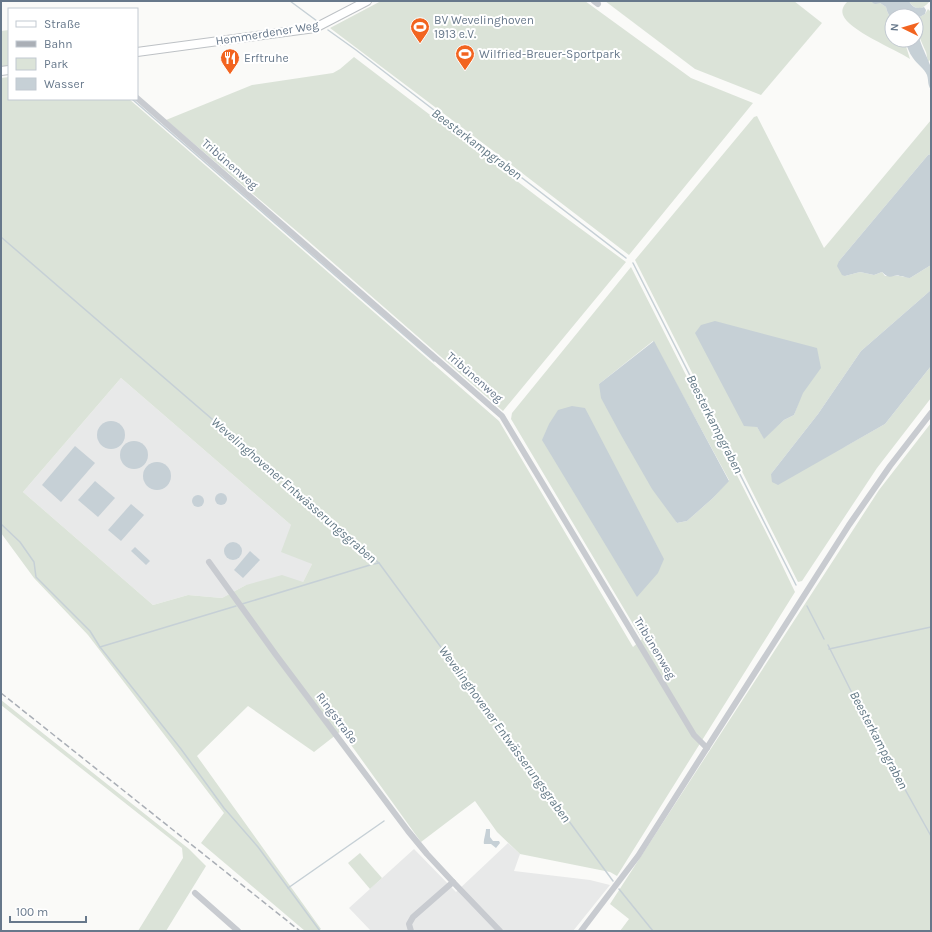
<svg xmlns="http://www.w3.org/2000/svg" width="932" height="932" viewBox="0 0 932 932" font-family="Karla,sans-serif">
	<rect width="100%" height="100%" fill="#fafaf8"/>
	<g fill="#e8e9e9">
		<path d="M121,378L291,525L312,564L303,582L246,585L222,598L188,595L153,605L23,492Z"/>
		<path d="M508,843L520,854L514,871L590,880L610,885L573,931H371L349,908L414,849L456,892Z"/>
	</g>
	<g fill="#dbe3d8" fill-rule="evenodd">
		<path d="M381,1H585L691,78L753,103L629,255L496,153L330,28Z"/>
		<path d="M605,1H794L822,23L761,95L695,69Z"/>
		<path d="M848,1H871L873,3H880L886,7L887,11L892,21V40H904L910,59C895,49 848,30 843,15C841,9 844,5 848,1Z"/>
		<path d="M909,1H930C923,10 915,11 909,1Z"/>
		<path d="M928,9L931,12V59L928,62C927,59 927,55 926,52C921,40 915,31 918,18L925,14Z"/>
		<path d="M9,30V66L1,67V31Z"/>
		<path d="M354,57L543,201L626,262L503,411L306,239L166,120L252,85L333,73L340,69Z"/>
		<path d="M9,77V99H129L499,421L633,647L642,639L511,419L512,413L631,267L772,544L795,592L617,876L610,872L520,854L497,832L475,801L421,842L341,731L314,752L248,706L197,756L321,929L318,931H305L201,843L224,813L88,635L34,578L1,533V78ZM653,341L729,480L713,498L687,521L677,523L599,384ZM121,378L291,525L281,552L312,564L303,582L282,575L246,585L222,598L188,595L153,605L23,492Z"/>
		<path d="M757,116L824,248L931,120V154L928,155L839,261L845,276L860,272L874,275L882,272L885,276H900L910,278L931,265V290L861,351L818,414L771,474L846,446L885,424L931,366V398L877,468L802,581L798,582L635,260L754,117ZM820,368L802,393L794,415L784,420L764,438L757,427Z"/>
		<path d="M931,423V931H620L629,919L610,904L879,490Z"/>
		<path d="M1,700L189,849L206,866L166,931H138L183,858L182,848L1,705Z"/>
		<path d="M360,853L382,878L370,889L348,863Z"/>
	</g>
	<g fill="#c6d0d6">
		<path d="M871,1H909C913,8 916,9 924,7L926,10L925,14L918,18C914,34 925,51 930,65C932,72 931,83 931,90C927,83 929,82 927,75C924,68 917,64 913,58C909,53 907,46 905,40H916V16H892V21L887,11L886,7L880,3C876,4 874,5 871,1Z"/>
		<path d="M931,154V265L910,278C906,278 904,276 900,276C892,274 891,281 882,272L874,275L860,272L845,276L842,275L837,266L839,261L928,155Z"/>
		<path d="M931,290V366L885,424L778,485L772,482L771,474L818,414L861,351Z"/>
		<path d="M715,321L817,348L821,368L803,393L794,415L784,420L764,439L757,427L744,426L695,333L701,325Z"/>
		<path d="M654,341L729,481L713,498L687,521L677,523L652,489L621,435L601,398L599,384Z"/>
		<path d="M572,406L585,408L664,559L658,573L637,597L542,440L549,424L558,410Z"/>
		<circle cx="111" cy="435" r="14"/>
		<circle cx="134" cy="455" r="14"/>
		<path d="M75,446L95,463L61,502L42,485Z"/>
		<circle cx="157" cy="476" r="14"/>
		<path d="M95,481L115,498L98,517L78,500Z"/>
		<circle cx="221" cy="499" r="6"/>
		<circle cx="198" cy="501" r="6"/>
		<path d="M131,504L144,515L121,541L108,530Z"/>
		<circle cx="233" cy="551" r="9"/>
		<path d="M135,547L150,561L146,565L131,551Z"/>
		<path d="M250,551L260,560L243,578L234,570Z"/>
		<path d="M486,829H490V837L493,841H499L500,843L496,848L491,844H484C483,841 486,833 486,829Z"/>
	</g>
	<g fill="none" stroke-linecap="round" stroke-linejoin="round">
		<g stroke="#c6d0d6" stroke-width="1.5">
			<path d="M290,1L317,21"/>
			<path d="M328,30L356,50L626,258"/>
			<path d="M132,99L434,361"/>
			<path d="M1,237L379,563L613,881"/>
			<path d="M633,263L796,585"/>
			<path d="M1,524L20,542L34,562L36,577L90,631L100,647L236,606"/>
			<path d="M374,564L379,563"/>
			<path d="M242,604L370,565"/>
			<path d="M807,606L824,639"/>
			<path d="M828,645L858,705L931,836"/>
			<path d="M100,647L181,749L224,808L258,847L320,931"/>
			<path d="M829,649L931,627"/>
			<path d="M288,888L384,821"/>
			<path d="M619,889L653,931"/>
		</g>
		<g stroke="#bdc1c5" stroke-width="10">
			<g id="major">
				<path d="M137,52L315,28L367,1"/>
				<path d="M1,71L9,70"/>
			</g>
		</g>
		<g stroke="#c8cbd0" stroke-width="6">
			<path d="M594,1L598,4"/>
			<path d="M137,98L502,416L694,735L707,748"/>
			<path d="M209,562L276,655L408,831L427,854L453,882"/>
			<path d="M195,893L238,931"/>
			<path d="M411,931L409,924L413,917L453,882L500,931"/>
			<path d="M581,931L638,856L849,525L890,466L931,413"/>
		</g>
		<use href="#major" stroke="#fff" stroke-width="8"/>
		<path stroke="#aaafb6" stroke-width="1.5" stroke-dasharray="6 3" stroke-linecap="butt" d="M1,693L300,931"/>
	</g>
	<defs>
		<g id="stadium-pin" transform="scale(1)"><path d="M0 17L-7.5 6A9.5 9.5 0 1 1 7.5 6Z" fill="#f26420" stroke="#fff"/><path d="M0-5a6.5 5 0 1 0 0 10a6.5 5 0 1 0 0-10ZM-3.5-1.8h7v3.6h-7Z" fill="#fff"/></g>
		<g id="restaurant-pin" transform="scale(1)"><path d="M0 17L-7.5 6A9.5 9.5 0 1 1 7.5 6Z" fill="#f26420" stroke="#fff"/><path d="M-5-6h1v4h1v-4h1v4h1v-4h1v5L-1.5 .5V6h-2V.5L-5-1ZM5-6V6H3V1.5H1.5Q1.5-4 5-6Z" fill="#fff"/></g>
	</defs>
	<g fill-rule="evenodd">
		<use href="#stadium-pin" x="420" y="27"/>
		<use href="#stadium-pin" x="465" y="54"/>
		<use href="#restaurant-pin" x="230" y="58"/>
	</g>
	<g text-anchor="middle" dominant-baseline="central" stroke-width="4" stroke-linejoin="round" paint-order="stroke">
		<g font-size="12" fill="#67788b" stroke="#fff" text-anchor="start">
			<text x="434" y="20">BV Wevelinghoven<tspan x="434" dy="14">1913 e.V.</tspan></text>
			<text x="479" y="54">Wilfried-Breuer-Sportpark</text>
			<text x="244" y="58">Erftruhe</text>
		</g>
		<g font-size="12" fill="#67788b" stroke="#fff">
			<text transform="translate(267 33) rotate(-9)">Hemmerdener Weg</text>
			<text transform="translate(230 164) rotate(41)">Tribünenweg</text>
			<text transform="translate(475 377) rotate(41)">Tribünenweg</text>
			<text transform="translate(655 648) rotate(59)">Tribünenweg</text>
			<text transform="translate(337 718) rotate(53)">Ringstraße</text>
		</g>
		<g font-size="13" font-style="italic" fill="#637986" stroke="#fff">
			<text transform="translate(477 144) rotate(37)">Beesterkampgraben</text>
			<text transform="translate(715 424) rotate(63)">Beesterkampgraben</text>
			<text transform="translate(294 490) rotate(41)">Wevelinghovener Entwässerungsgraben</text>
			<text transform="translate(505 734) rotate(54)">Wevelinghovener Entwässerungsgraben</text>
			<text transform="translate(879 740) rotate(62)">Beesterkampgraben</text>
		</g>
	</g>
	<rect width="932" height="932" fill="none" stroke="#67788b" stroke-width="4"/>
	<rect x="8" y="8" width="130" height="92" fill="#ffffff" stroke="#c2c9d1"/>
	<rect x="16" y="21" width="20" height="6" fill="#ffffff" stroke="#c2c9d1"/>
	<text x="44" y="28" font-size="12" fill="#67788b">Straße</text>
	<rect x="16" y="41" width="20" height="6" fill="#aaafb6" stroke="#c2c9d1"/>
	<text x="44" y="48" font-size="12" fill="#67788b">Bahn</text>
	<rect x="16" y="58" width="20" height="12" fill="#dbe3d8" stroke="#c2c9d1"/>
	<text x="44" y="68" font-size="12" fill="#67788b">Park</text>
	<rect x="16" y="78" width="20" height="12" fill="#c6d0d6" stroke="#c2c9d1"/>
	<text x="44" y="88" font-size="12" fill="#67788b">Wasser</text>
	<g transform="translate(904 28) rotate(275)"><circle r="19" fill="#ffffff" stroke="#c2c9d1"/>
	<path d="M0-3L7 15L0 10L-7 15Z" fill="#f26420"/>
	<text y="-6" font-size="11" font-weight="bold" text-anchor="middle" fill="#67788b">N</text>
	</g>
	<path d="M10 916v6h76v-6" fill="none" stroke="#67788b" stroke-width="2"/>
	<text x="16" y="916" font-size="12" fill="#67788b" stroke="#ffffff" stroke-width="3" paint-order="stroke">100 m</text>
</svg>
